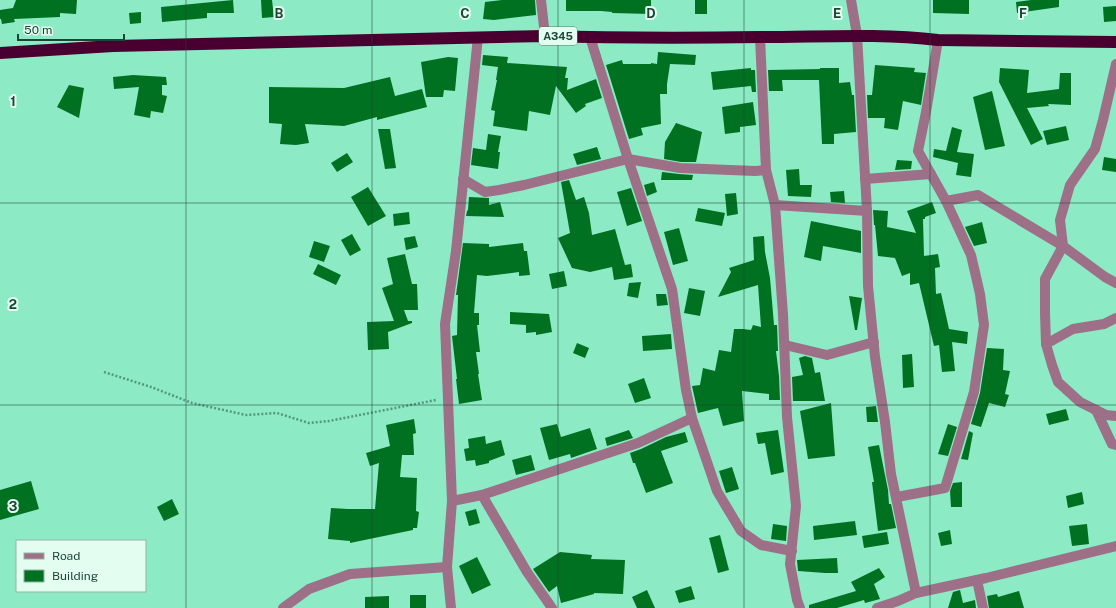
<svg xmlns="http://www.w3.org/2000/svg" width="1116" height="608" viewBox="0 0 1116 608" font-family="'Public Sans',sans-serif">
	<rect width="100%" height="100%" fill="#8cebc5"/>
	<g fill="#007121">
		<path d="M16,0H77L76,14L60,13V17L14,19L15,22L2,24L1,19H0V10L13,8Z"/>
		<path d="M233,0L234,13H207V18L162,22L161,7Z"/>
		<path d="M261,0H272L274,17L262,18Z"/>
		<path d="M502,0H535L536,15L494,20L483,19L485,2Z"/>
		<path d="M566,0H651V14L612,13V12L601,11H566Z"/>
		<rect x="695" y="0" width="12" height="14"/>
		<path d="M933,0H969V14L933,13Z"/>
		<path d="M1031,0H1059V7L1017,13L1016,2Z"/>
		<path d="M1116,6V21L1104,22L1103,7Z"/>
		<path d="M141,12V23L130,24L129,13Z"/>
		<path d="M658,52L696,55L695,65L670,64L667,84V94H660L661,124L641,128L643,135L629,139L606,65L622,60L623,64H651V63L657,64Z"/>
		<path d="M483,55L508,57L507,63L567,67L565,78H568L567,90L596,79L602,98L585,104L586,106L576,113L556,86L550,115L529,111L527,131L493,126L495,111L491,110L497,80H496L498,67L482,65Z"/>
		<path d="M448,57L458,58L455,91L444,90L443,97H426L421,62Z"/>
		<path d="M875,65L915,68L914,72L926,73L921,105L903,101L898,130L884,128L885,118H868L867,95H872Z"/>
		<path d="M751,68V70H755L756,92H752L751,86L713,90L711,72Z"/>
		<path d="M820,68H839V83L850,82L852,95H854L856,132L834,134V144H822L819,80H782L783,91H769L768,70L820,69Z"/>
		<path d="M1000,68L1029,70L1027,93L1059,89L1060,73H1071V105L1048,104L1049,106L1027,108L1043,139L1031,145L999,82Z"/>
		<path d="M133,75L166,77L167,85H162V95L167,96L163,113L151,111L150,118L134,115L139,87L114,89L113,77Z"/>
		<path d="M390,77L395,96L422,89L427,107L377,120V117L344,126L305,124L309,143L296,145L280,144L282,124L269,123V87L344,88Z"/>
		<path d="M69,85L84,88L79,118L57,107Z"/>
		<path d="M992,91L1005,146L985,150L973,97Z"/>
		<path d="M753,102L756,125L740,127V132L725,134L722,107Z"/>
		<path d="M676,123L702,132L696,162H681L664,159L665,142Z"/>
		<path d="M1066,126L1069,140L1047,145L1043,131Z"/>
		<path d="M952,127L962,130L957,152L974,154L971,177L956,175L958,163L933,157L934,149L946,151Z"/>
		<path d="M378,129H390L396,168L385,169Z"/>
		<path d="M488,134L501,136L498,152H500L498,169L471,165L473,148L486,150Z"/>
		<path d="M597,147L601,159L577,165L573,154Z"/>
		<path d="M347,153L353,162L337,172L331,163Z"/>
		<path d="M1104,157L1116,159V172L1102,170Z"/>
		<path d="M897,160L912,161L911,169L895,170Z"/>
		<path d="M799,169L800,185H812L811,197L788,196L786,170Z"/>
		<path d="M662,172L679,174L693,175L692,180H661Z"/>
		<path d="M569,180L576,200L584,197L589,213L592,235L615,229L625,265L631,264L633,277L614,280L612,267L590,272L572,268L558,238L570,233L561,182Z"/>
		<path d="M654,182L657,192L647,196L644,185Z"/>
		<path d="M368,187L386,216L368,226L351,197Z"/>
		<path d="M631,188L642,221L627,226L617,192Z"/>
		<path d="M844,191L845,203L831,202L830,192Z"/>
		<path d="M736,193L738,214L727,216L725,194Z"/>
		<path d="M469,197L489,198V205L500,202L504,217L466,216L467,211L468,210Z"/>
		<path d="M932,202L936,213L925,217V219H923L924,256L938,254L940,267L935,268L936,294L941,293L949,329L968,332L967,344L952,342L955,371L942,372L939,345L934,346L919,283L910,285V273L902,276L895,258L878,256L875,225H874L873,210L888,211L887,227L916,233L907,211Z"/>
		<path d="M698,208L725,213L722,226L695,221Z"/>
		<path d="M409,212L410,224L394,226L393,214Z"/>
		<path d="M811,221L861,231V253L823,246L821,261L804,257Z"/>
		<path d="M982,222L987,243L974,246L965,227Z"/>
		<path d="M679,228L688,261L673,265L664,232Z"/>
		<path d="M352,234L361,250L350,256L341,240Z"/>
		<path d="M415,236L418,247L406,250L404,238Z"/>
		<path d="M764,236L765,252L770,278L774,325H777L778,351H776L779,376L780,400H769V394L742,391L744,421L723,426L718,408L698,413L692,386L700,385L703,368L715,371L719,350L731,352L734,329H743L751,330L753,325L761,327L758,285L718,297L731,272L729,268L754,260L753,237Z"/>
		<path d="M314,241L330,246L324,262L309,257Z"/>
		<path d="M463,243L489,244V247L523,243L524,251H527L530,275L519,276V272L487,276L477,275L474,313H479V325H477L480,352H476L479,374H478L482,400L459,404L456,379H457L452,336L457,335L458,295H456Z"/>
		<path d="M405,254L412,284H417L418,310H404L408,321H412V323L388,332L389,349L368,350L367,322L394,321L382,288L393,284L387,258Z"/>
		<path d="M318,264L341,275L336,285L313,274Z"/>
		<path d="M564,271L567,286L552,289L549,274Z"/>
		<path d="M641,282L638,298L627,296L629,283Z"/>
		<path d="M689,288L705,291L700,316L684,313Z"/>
		<path d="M656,294H666L668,305L657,306Z"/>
		<path d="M849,296L862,298L857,330H855Z"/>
		<path d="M510,312L549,314L552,332L536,335V332L526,333V325L510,324Z"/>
		<path d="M671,334L672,349L643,351L642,336Z"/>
		<path d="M577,343L589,348L585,358L573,353Z"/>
		<path d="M987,348L1004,349L1003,370L1010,371L1005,394L1009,395L1005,407L989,403L981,427L971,424L980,393Z"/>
		<path d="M912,354L914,387L903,388L902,355Z"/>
		<path d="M805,356L812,358L815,373L820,372L825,401H793L792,377L803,375L799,358Z"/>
		<path d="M644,378L651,398L635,403L628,384Z"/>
		<path d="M831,403L835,456L808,459L800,411Z"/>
		<path d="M876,406L878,422H867L866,407Z"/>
		<path d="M1066,409L1069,420L1049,425L1046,414Z"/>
		<path d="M414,419L416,433L413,434L414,455H402L400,477L417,478L416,511L419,512L417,528H413V530L350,543V541L328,539L331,508L348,509H375L379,463L370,466L366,453L390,446L386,425Z"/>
		<path d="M557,424L561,437L590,428L597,449L571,458L570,454L549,460L540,428Z"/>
		<path d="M948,424L957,427L948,456L938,454Z"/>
		<path d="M629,430L633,438L607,446L605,438Z"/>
		<path d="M778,430L784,472L771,475L765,443L758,444L756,433Z"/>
		<path d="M969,431L973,433L968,460L961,459Z"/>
		<path d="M685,432L688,442L661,451L673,483L646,493L635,463H633L630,453L641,449L666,437Z"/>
		<path d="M485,436L486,444L501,440L505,455L489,461V463L476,466L475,460L466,461L464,449L469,448L468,439Z"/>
		<path d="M879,445L888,490L889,504H891L896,528L878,531L872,482H874L868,447Z"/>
		<path d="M531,455L535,470L516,475L512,460Z"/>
		<path d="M732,467L739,489L726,493L719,471Z"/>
		<path d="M31,481L39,509L0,520V490Z"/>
		<path d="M962,482V507H951L950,491L953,483Z"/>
		<path d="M1082,492L1084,504L1068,508L1066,496Z"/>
		<path d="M172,499L179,514L164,521L157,507Z"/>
		<path d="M476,509L480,523L469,526L465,512Z"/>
		<path d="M855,521L857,535L814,540L813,526Z"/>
		<path d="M773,524L787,526L786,541L771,539Z"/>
		<path d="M1087,524L1089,544L1072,546L1069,526Z"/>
		<path d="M950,530L952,544L941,546L938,533Z"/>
		<path d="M887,532L889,544L864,548L862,536Z"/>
		<path d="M720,535L729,570L718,573L709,538Z"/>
		<path d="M560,552L592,555L591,559L625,560L623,594L594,593V594L561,603L557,586L549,592L533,569Z"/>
		<path d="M477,557L491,585L472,594L459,566Z"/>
		<path d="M837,558L838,573H825L798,571L797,560Z"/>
		<path d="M879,568L885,577L874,584L880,599L865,603L864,600L837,608H809V605L856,591L851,582Z"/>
		<path d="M691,586L695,599L679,603L675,591Z"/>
		<path d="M647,590L655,608H637L632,597Z"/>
		<path d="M960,590L963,603L975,600L976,608H948L953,592Z"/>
		<path d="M1019,591L1024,608H989L987,596L997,594L998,597Z"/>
		<rect x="410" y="595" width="16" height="13"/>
		<path d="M389,596V608H365V597Z"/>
	</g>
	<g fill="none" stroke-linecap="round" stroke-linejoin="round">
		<path stroke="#54977d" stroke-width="2.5" stroke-dasharray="2 2" stroke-linecap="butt" d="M104,372L151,387L192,403L246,415L277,413L309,423L329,421L436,400"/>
		<g stroke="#9d7088" stroke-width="10">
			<path d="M541,0L545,36"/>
			<path d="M851,0L857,35L867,211L868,286L875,357L885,422L891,474L916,593"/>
			<path d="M590,37L628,159L672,289L686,390L692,418L717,491L741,531L761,545L792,551"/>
			<path d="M760,37L766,170L775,205L783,314L787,417L796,506L790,564L797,600L800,608"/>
			<path d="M1116,64L1103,120L1095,149L1070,185L1060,220L1063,246L1045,279V313L1046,344L1052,365L1058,382L1080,402L1106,415L1116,416"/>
			<path d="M463,179L485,192L499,190L524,185L628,159L680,168L755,171L766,170"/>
			<path d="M865,179L931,174"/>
			<path d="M946,201L978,195L1063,246L1105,277L1116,283"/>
			<path d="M775,205L867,211"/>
			<path d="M1046,344L1073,329L1104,324L1116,318"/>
			<path d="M785,345L827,355L874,342"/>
			<path d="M1096,410L1112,444L1116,445"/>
			<path d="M482,495L527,572L552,608"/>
			<path d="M897,497L945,488L974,392L984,325L980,294L971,255L946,201L918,151L926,112L938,40"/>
			<path d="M452,501L482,495L638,443L692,418"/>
			<path d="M977,580L983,608"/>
			<path d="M283,608L309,589L350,574L447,567"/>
			<path d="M451,608L447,567L452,501L445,324L456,251L478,37"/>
			<path d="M877,608L898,601L916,593L986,578L1116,546"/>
		</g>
		<path stroke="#490031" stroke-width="12" d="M0,53L113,46L545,36C617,38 689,38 760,37C820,37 879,33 938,40L1116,42"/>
	</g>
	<path fill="none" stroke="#1d4536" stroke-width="1" stroke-opacity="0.55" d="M186,0V608M372,0V608M558,0V608M744,0V608M930,0V608M0,203H1116M0,405H1116"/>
	<g text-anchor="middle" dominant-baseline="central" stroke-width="4" stroke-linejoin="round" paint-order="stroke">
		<rect fill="#e3fdf1" stroke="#587c6e" stroke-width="1" x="539" y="27" width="38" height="18" rx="3"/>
		<g font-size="11" font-weight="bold" fill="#1d4536">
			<text x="558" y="36">A345</text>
		</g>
	</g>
	<g font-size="13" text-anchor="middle" font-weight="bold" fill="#1d4536" stroke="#e3fdf1" stroke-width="4" stroke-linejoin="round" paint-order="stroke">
		<text x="279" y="18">B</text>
		<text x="465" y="18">C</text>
		<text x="651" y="18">D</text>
		<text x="837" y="18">E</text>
		<text x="1023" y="18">F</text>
		<text x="13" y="106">1</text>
		<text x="13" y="309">2</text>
		<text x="13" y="511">3</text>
	</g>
	<rect x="16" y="540" width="130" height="52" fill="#e3fdf1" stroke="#94b3a6"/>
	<rect x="24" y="553" width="20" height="6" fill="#9d7088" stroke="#94b3a6"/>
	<text x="52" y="560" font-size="12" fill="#1d4536">Road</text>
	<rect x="24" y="570" width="20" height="12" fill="#007121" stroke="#94b3a6"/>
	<text x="52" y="580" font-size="12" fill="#1d4536">Building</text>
	<path d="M18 34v6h106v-6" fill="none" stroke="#1d4536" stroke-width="2"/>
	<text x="24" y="34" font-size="12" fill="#1d4536" stroke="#e3fdf1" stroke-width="3" paint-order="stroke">50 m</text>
</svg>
